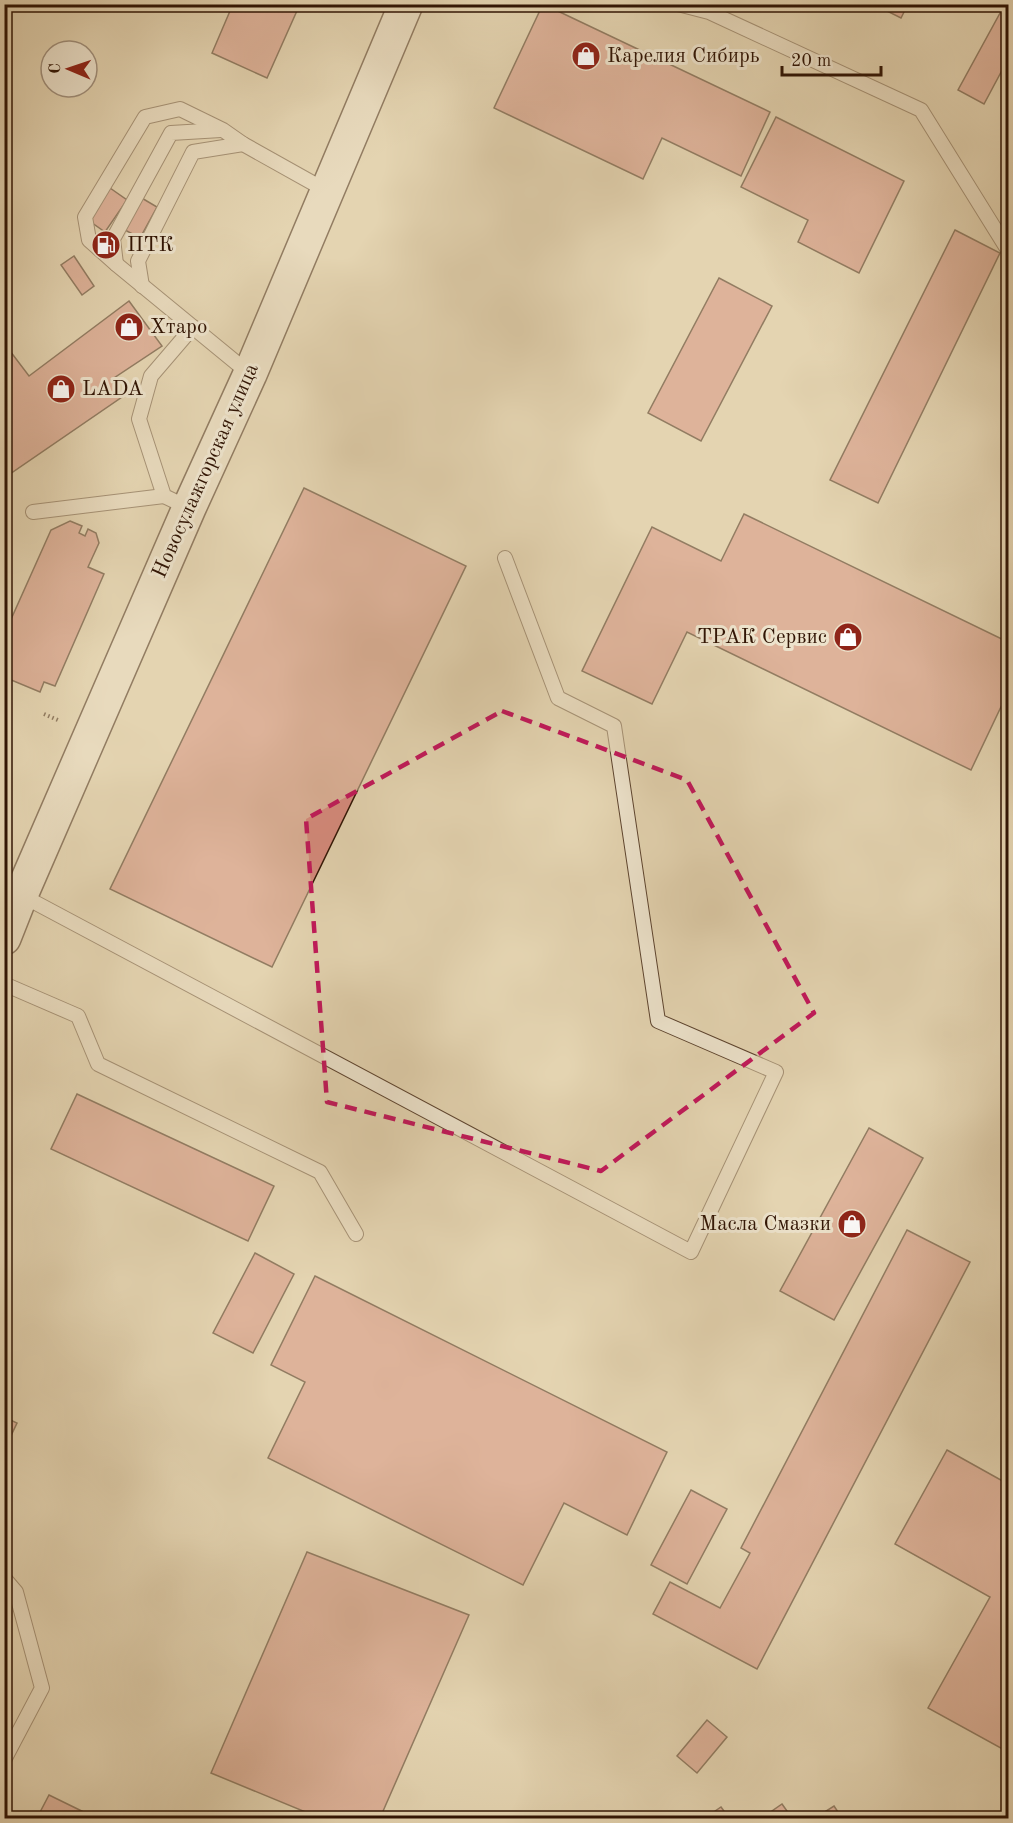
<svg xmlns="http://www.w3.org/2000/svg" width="1013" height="1823" viewBox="0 0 1013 1823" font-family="'Old Standard TT',serif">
	<rect width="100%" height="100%" fill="#e4d4b1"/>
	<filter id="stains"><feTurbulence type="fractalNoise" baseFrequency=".00333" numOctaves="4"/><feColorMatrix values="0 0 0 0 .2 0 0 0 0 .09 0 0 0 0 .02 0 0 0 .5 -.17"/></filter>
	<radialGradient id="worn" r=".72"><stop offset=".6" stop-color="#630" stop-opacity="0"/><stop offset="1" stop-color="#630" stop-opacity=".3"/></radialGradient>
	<g fill="#d88c7f" stroke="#301404" stroke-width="1.5">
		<path d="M233,4H300L267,78L212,53Z"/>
		<path d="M543,4L770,112L741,176L662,138L643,179L494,108Z"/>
		<path d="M873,4H908L901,18Z"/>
		<path d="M1005,4H1008V59L984,104L958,90Z"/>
		<path d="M776,117L904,181L859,273L798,242L808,220L741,187Z"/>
		<path d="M110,188L127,200L105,232L88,220Z"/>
		<path d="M140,197L157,207L140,238L123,229Z"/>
		<path d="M955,230L1000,253L878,503L830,480Z"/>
		<path d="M74,256L94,286L82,295L61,265Z"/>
		<path d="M719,278L772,306L701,441L648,413Z"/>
		<path d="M129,301L162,346L111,380L122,397L4,478V343L29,376Z"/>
		<path d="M304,488L466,566L272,967L110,889Z"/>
		<path d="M744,514L1008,642V692L971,770L687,632L652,704L582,671L652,527L721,561Z"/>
		<path d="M70,521L82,526L79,533L85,536L88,529L96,533L99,543L88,567L104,574L55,686L44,682L40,692L4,677V635L51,530Z"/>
		<path d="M77,1094L274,1186L248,1241L51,1149Z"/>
		<path d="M869,1128L923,1158L834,1320L780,1291Z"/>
		<path d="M907,1230L970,1262L757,1669L653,1614L670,1582L720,1608L750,1553L741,1548Z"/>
		<path d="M255,1253L294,1274L253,1353L213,1333Z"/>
		<path d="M315,1276L667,1452L627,1535L564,1503L523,1585L268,1458L305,1382L271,1365Z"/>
		<path d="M4,1417L17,1423L7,1444L4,1443Z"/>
		<path d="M947,1450L1008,1484V1752L928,1708L990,1597L895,1544Z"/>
		<path d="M691,1490L727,1509L687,1584L651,1565Z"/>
		<path d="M307,1552L469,1615L380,1818H320L211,1773Z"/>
		<path d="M707,1720L727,1737L697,1773L677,1756Z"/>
		<path d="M49,1795L96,1818H37Z"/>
		<path d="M782,1804L792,1818H762Z"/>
		<path d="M834,1806L842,1818H815Z"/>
		<path d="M721,1807L729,1818H705Z"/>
	</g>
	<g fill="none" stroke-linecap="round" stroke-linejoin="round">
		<g stroke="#5d442f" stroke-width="16">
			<g id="service">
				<path d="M678,4L709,12L921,110L1008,250"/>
				<path d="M116,264L113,239L171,133L221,130"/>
				<path d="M142,286L138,261L193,152L243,144"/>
				<path d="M250,374L116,264L89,240L85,217L145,117L180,109L223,130L243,144L327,191"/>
				<path d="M189,508L164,496L139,419L151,376L193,327"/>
				<path d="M33,512L164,496"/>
				<path d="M4,889L21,895L691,1252L776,1072L658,1021L614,726L558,698L505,558"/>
				<path d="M4,984L78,1016L98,1064L320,1172L356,1234"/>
				<path d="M4,1578L16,1592L42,1688L4,1760"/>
			</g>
		</g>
		<g stroke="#301404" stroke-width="36">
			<path id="secondary" d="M4,938L21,895L189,508L250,374L406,4"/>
		</g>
		<path stroke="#301404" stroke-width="4" stroke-dasharray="1.5 3" stroke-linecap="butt" d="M44,714L60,721"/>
		<use href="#service" stroke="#ede3cc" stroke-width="14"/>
		<use href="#secondary" stroke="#ede3cc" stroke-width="33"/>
	</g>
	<path d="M0 0H1013V1823H0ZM502,711L687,780L814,1013L601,1171L327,1102L306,819Z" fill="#e4d4b1" fill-opacity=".55" fill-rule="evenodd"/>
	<path fill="none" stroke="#c2185b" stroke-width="4.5" stroke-dasharray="12 8" stroke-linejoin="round" d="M502,711L687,780L814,1013L601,1171L327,1102L306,819Z"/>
	<defs>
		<g id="shop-disc" transform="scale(1.5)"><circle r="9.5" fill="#8f2418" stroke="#ede3cc"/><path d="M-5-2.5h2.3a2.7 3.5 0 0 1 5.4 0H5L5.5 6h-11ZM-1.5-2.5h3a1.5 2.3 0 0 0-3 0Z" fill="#fff"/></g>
		<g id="fuel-disc" transform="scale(1.5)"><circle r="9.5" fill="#8f2418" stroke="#ede3cc"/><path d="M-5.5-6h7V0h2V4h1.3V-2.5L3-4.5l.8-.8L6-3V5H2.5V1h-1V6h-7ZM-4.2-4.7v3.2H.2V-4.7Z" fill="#fff"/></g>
	</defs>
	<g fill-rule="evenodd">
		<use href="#shop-disc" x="586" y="56"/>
		<use href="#fuel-disc" x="106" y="245"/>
		<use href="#shop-disc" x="129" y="327"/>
		<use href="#shop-disc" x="61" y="389"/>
		<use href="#shop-disc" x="848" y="637"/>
		<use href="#shop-disc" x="852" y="1224"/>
	</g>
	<g text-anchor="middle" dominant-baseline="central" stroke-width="6" stroke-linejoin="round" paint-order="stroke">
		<g font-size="21" fill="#301404" stroke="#ede3cc" text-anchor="start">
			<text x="607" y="56">Карелия Сибирь</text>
			<text x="127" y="245">ПТК</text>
			<text x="150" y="327">Хтаро</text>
			<text x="82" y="389">LADA</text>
			<text x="827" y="637" text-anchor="end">ТРАК Сервис</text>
			<text x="831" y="1224" text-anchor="end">Масла Смазки</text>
		</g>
		<g font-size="21" fill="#301404" stroke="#ede3cc">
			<text transform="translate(206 471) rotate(-66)">Новосулажгорская улица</text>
		</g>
	</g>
	<rect width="1013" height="1823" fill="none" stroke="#e4d4b1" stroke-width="24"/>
	<rect x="6" y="6" width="1001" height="1811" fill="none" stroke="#301404" stroke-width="3"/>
	<rect x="12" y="12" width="989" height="1799" fill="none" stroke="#301404" stroke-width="1.5"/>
	<g transform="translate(69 69) rotate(272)"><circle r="28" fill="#ede3cc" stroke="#a1907c" stroke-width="1.5"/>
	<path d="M0-4.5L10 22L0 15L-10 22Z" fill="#8f2418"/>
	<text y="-9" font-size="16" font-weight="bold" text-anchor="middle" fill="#301404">С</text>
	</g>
	<path d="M782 66v9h99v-9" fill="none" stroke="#301404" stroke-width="3"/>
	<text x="791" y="66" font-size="18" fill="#301404" stroke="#ede3cc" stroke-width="4.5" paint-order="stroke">20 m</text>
	<rect width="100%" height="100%" filter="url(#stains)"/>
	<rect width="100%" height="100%" fill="url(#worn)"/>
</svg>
